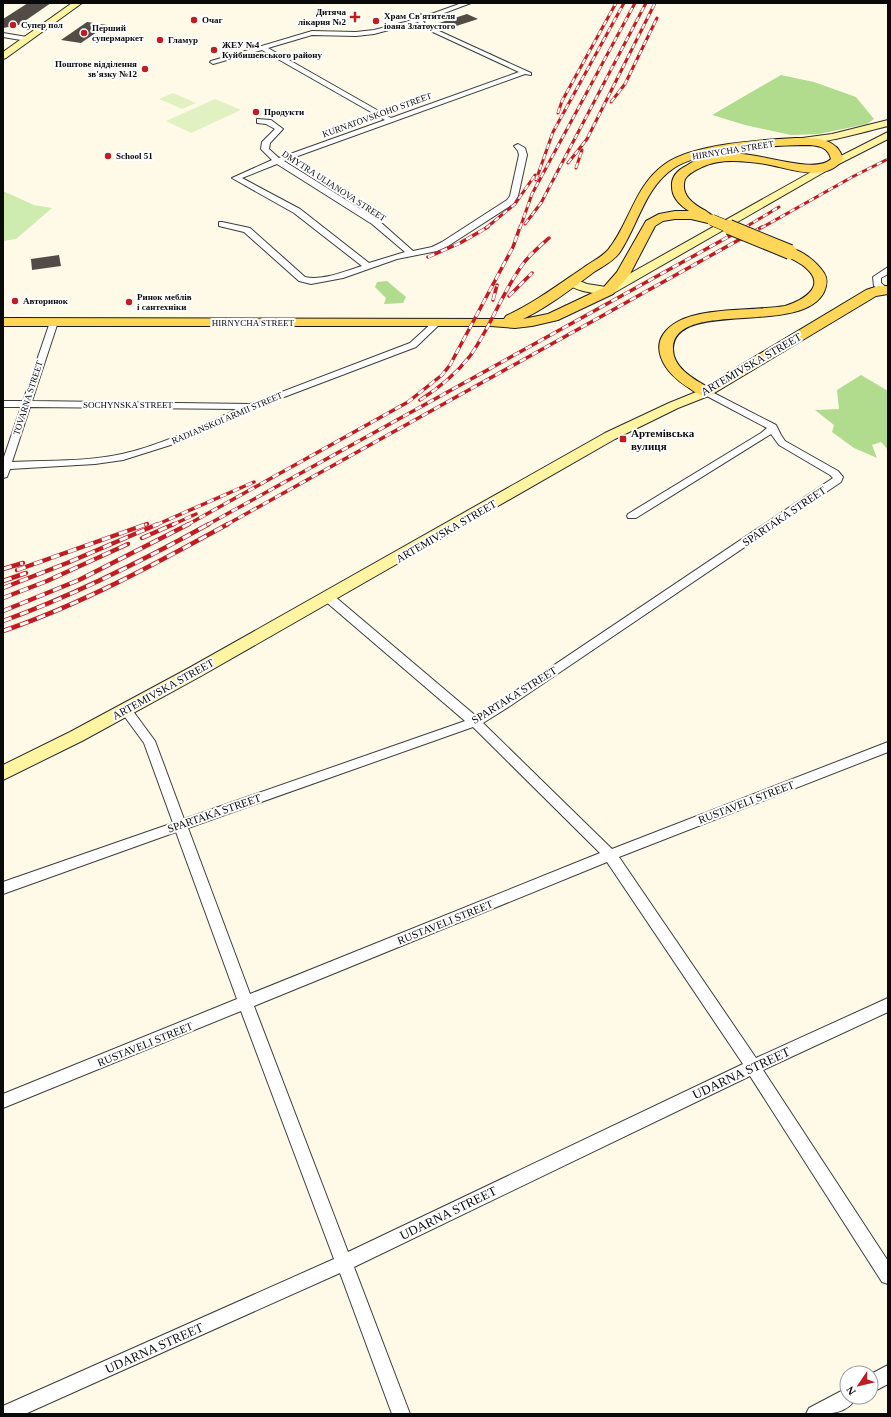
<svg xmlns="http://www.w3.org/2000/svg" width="891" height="1417" viewBox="0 0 891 1417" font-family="Georgia,serif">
	<rect width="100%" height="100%" fill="#fffae7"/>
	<path fill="#ceebb0" d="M3,191L34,205L52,208L16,239L3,241Z"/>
	<g fill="#b1dc8e">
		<path d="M781,75L814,82L856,97L874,119L867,124L819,134L791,135L745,125L712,115Z"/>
		<path d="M387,281L406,297L403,303L384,304L386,298L375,287L377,282Z"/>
		<path d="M861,375L888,391V450L881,442L872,445L877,458L854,448L832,432L834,425L815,410L839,409L837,390Z"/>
	</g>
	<g fill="#e1f1c2">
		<path d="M173,93L196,103L182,109L159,99Z"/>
		<path d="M215,99L241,110L191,133L166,121Z"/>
	</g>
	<g fill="#534b46">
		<path d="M28,3H51L19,25L3,28V19Z"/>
		<path d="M467,14L478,19L447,29L436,24Z"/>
		<path d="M87,22L107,25L81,43L61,40Z"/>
		<path d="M59,255L61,266L32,270L31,259Z"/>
	</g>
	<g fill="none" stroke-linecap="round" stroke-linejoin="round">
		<g stroke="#3d3d3d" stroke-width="2">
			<g id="minor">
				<path d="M462,3H471L423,21L426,25L531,73V75L525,74L284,161L378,220L413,251L432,247L442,242L507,200L510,196L519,155L518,151L514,146L518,144L525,148L527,155L518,196L513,204L448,246L437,251L397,259L343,278L311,284L299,281L244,232L219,226V222H222L250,228L305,277C323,281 345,271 362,266L294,213L232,178L272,160L261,149L262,142L275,129L266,124L257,123V119L271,120L283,129L270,143L269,149L279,158L385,120L262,50L213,64L210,62L211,61L312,31L356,32L374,30L417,19ZM418,22L422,27L519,72L391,118L268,48L312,35L356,36L374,34ZM277,164L372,224L405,252L369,263L300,209L242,178Z"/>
				<path d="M888,267V274L881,278V283L888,289L884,292L874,286L873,277Z"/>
				<path d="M54,319L58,322L32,401L250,404L410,343L434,321H440L441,323L416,347L255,408L180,442L123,460L95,464L10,469L7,477L3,478V460L21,407H3V401H23L50,322ZM30,407L238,409C200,426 162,445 122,454C86,462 48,460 12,462Z"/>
				<path d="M706,389L776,425L781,435L785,441L838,471L843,477L841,482L510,706L483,723L612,849L888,742V752L619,857L756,1058L888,998V1012L763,1070L888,1261V1284L882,1282L750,1076L354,1267L410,1414H392L340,1273L25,1414H3V1406L334,1259L241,1011L3,1108V1094L237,999L176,832L3,894V882L173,823L144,743L122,713L120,710L122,707L126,705L130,707L155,741L184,819L465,721L325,601L323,598L325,595H333L476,716L502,700L833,478L830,475L779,445L771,434L636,518H628L627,516L628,514L761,433L767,428L703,394L701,392L703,390ZM473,727L600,853L250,994L188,828ZM607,862L743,1064L348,1252L254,1006Z"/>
				<path d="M888,1365V1384L871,1393V1374Z"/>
				<path d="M847,1388V1397H856C848,1416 823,1414 806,1414L809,1408Z"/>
			</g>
		</g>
		<g stroke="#3d3d3d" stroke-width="2">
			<path id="tertiary" d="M3,33L27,37L31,39L27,41L3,37Z"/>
		</g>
		<g stroke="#2c2c2c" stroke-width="2">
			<g id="secondary">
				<path d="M72,3H82L6,58L3,59V52Z"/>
				<path d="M888,120V126C874,129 804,150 797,141L802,138L832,134Z"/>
				<path d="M888,132V139L833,167L612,294L608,295C596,293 574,292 566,282L568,279L572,278L587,284L606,287L829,162Z"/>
				<path d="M706,388L711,389L713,392L711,395L678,408L615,439L201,676L82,741L3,780V765L70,732L189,668L605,433L669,403Z"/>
			</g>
		</g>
		<g stroke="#1b1b1b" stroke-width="2">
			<g id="primary">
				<path d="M795,138C814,138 837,137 843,159C826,184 789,168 765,164C745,161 721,158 702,167C696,170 689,173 685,179C680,195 693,204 706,211C709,213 712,216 716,217L718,220L716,223L712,224L691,219H675L663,221L655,226L630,274L613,294L558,320L532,326L515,328L491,326H3V318L504,319L506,316C534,303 558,285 583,268C591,262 602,257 608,250C630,223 634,186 665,164C693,144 760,140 795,138ZM810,145C821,146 828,148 831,159C816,174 764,155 742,154C723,153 702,155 686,166C678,170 671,177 672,187C672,198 681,206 689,211H675L659,214L646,221L617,272L603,288L548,314L523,319C548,307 571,289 594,272C603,266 614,261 620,252C638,225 645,187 674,168C703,149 776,145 810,145Z"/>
				<path d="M790,248C803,251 817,262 824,273C828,279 827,285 824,292C802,337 673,298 673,349C673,367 692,378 706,386L866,290L878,286H888V294L876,296L711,395C702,397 696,393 689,388C664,373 643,342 677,322C703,307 754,311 785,306C801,301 828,287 806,268C800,262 789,259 783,252L785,249Z"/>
			</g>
		</g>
		<use href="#minor" fill="#fff" fill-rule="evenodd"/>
		<use href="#tertiary" fill="#fff" fill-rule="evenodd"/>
		<use href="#secondary" fill="#fff4a2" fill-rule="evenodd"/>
		<use href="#primary" fill="#ffd657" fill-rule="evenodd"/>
		<g stroke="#c01c24" stroke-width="3">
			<g id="rail-far2">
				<path d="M611,102L625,84L657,18"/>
				<path d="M558,113L562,101L616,3"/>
				<path d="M568,163L587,139L655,3"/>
				<path d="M576,168L582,150"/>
				<path d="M536,180L553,132L624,3"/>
				<path d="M525,224L541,203L646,3"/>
				<path d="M486,228L515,204L535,175"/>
				<path d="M520,228L532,194L635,3"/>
				<path d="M744,228L779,207"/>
				<path d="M761,228L854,176L888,159"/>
			</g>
		</g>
		<g stroke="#c01c24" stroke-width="3.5">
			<g id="rail-far1">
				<path d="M428,257L460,243L488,227"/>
				<path d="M509,296L532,273"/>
				<path d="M493,300L497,285"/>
				<path d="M420,400C439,388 456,374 470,356C491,327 502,292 523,264C530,254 540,246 549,238"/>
				<path d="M145,525L147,524"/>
				<path d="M156,525L254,482"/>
				<path d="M172,525L196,514"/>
				<path d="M187,525L408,402L442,375L450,365L513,247L520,227"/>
				<path d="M207,525L746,227"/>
				<path d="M226,525L762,227"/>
			</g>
		</g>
		<g stroke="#c01c24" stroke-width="4.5">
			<g id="rail">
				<path d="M142,538L174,524"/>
				<path d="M3,569L23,563"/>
				<path d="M17,570L147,524"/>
				<path d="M3,581L26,573"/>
				<path d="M3,588L67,563L158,524"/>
				<path d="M3,598L47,581L128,544"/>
				<path d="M3,611L79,580L189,524"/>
				<path d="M3,621C75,595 142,561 209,524"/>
				<path d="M3,631C82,604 155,564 228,524"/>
			</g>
		</g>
		<use href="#rail-far2" stroke="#fff" stroke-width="2" stroke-dasharray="5.5" stroke-linecap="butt"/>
		<use href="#rail-far1" stroke="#fff" stroke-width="2.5" stroke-dasharray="7" stroke-linecap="butt"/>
		<use href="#rail" stroke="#fff" stroke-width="3" stroke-dasharray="9" stroke-linecap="butt"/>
		<g stroke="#1b1b1b" stroke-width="12" stroke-linecap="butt">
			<path id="primary-bridge-far1" d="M712,220L731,228"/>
		</g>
		<g stroke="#1b1b1b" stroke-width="16" stroke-linecap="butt">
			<path id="primary-bridge" d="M729,227L790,252"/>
		</g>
		<use href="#primary-bridge-far1" stroke="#ffd657" stroke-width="11"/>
		<use href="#primary-bridge" stroke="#ffd657" stroke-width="14"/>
	</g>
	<g fill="#c01c24" stroke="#fff" stroke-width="1.5">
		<path d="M353 11h4v4h4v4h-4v4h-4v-4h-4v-4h4z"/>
		<circle cx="194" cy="20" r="4"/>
		<circle cx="376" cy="21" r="4"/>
		<circle cx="13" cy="25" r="4"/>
		<circle cx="84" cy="33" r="4"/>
		<circle cx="160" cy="40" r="4"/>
		<circle cx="214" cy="50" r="4"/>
		<circle cx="145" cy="69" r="4"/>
		<circle cx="256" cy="112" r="4"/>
		<circle cx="108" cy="156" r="4"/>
		<circle cx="15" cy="301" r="4"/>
		<circle cx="129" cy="302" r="4"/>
		<rect x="619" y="435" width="8" height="8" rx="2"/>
	</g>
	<g text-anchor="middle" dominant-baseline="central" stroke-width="4" stroke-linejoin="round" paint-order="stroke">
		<g font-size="9" font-weight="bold" fill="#0a0a0a" stroke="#fff" text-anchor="start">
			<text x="346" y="12" text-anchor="end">Дитяча<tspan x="346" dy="10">лікарня №2</tspan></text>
			<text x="384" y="16">Храм Св'ятителя<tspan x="384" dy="10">іоана Златоустого</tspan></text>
			<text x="202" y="20">Очаг</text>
			<text x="21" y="25">Супер пол</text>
			<text x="92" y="28">Перший<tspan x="92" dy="10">супермаркет</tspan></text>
			<text x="168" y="40">Гламур</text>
			<text x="222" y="45">ЖЕУ №4<tspan x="222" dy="10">Куйбишевського району</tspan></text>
			<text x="137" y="64" text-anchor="end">Поштове відділення<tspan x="137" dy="10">зв'язку №12</tspan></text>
			<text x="264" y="112">Продукти</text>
			<text x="116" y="156">School 51</text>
			<text x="137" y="297">Ринок меблів<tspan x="137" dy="10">і сантехніки</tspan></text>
			<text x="23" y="301">Авторинок</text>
		</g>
		<g font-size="9" fill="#0a0a0a" stroke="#fff">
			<text transform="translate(377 115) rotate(-20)">KURNATOVSKOHO STREET</text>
			<text transform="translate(733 150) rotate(-9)">HIRNYCHA STREET</text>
			<text transform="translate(334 186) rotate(33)">DMYTRA ULIANOVA STREET</text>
			<text x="253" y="323">HIRNYCHA STREET</text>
			<text transform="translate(28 398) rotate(-72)">TOVARNA STREET</text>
			<text x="128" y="405">SOCHYNSKA STREET</text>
			<text transform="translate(227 418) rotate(-23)">RADIANSKOI ARMII STREET</text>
		</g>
		<g font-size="11" fill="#0a0a0a" stroke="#fff">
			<text transform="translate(751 364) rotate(-30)">ARTEMIVSKA STREET</text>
			<text transform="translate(784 516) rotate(-34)">SPARTAKA STREET</text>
			<text transform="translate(446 531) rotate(-30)">ARTEMIVSKA STREET</text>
			<text transform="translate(163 689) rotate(-29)">ARTEMIVSKA STREET</text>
			<text transform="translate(514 695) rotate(-32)">SPARTAKA STREET</text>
			<text transform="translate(746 802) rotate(-21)">RUSTAVELI STREET</text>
			<text transform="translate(214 813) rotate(-19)">SPARTAKA STREET</text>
			<text transform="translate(445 922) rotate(-22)">RUSTAVELI STREET</text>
			<text transform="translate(145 1044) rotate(-22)">RUSTAVELI STREET</text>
		</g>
		<g font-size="11" font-weight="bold" fill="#0a0a0a" stroke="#fff" text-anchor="start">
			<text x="631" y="433">Артемівська<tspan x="631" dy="13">вулиця</tspan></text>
		</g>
		<g font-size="13" fill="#0a0a0a" stroke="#fff">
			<text transform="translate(741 1073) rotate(-25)">UDARNA STREET</text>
			<text transform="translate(448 1213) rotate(-26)">UDARNA STREET</text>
			<text transform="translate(154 1348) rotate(-24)">UDARNA STREET</text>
		</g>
	</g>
	<rect width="891" height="1417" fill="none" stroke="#0a0a0a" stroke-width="8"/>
	<g transform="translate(859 1385) rotate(235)"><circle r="19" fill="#ffffff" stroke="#9d9d9d"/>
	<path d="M0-3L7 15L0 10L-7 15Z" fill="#c01c24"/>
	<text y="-6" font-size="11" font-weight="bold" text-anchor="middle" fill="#0a0a0a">N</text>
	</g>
</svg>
